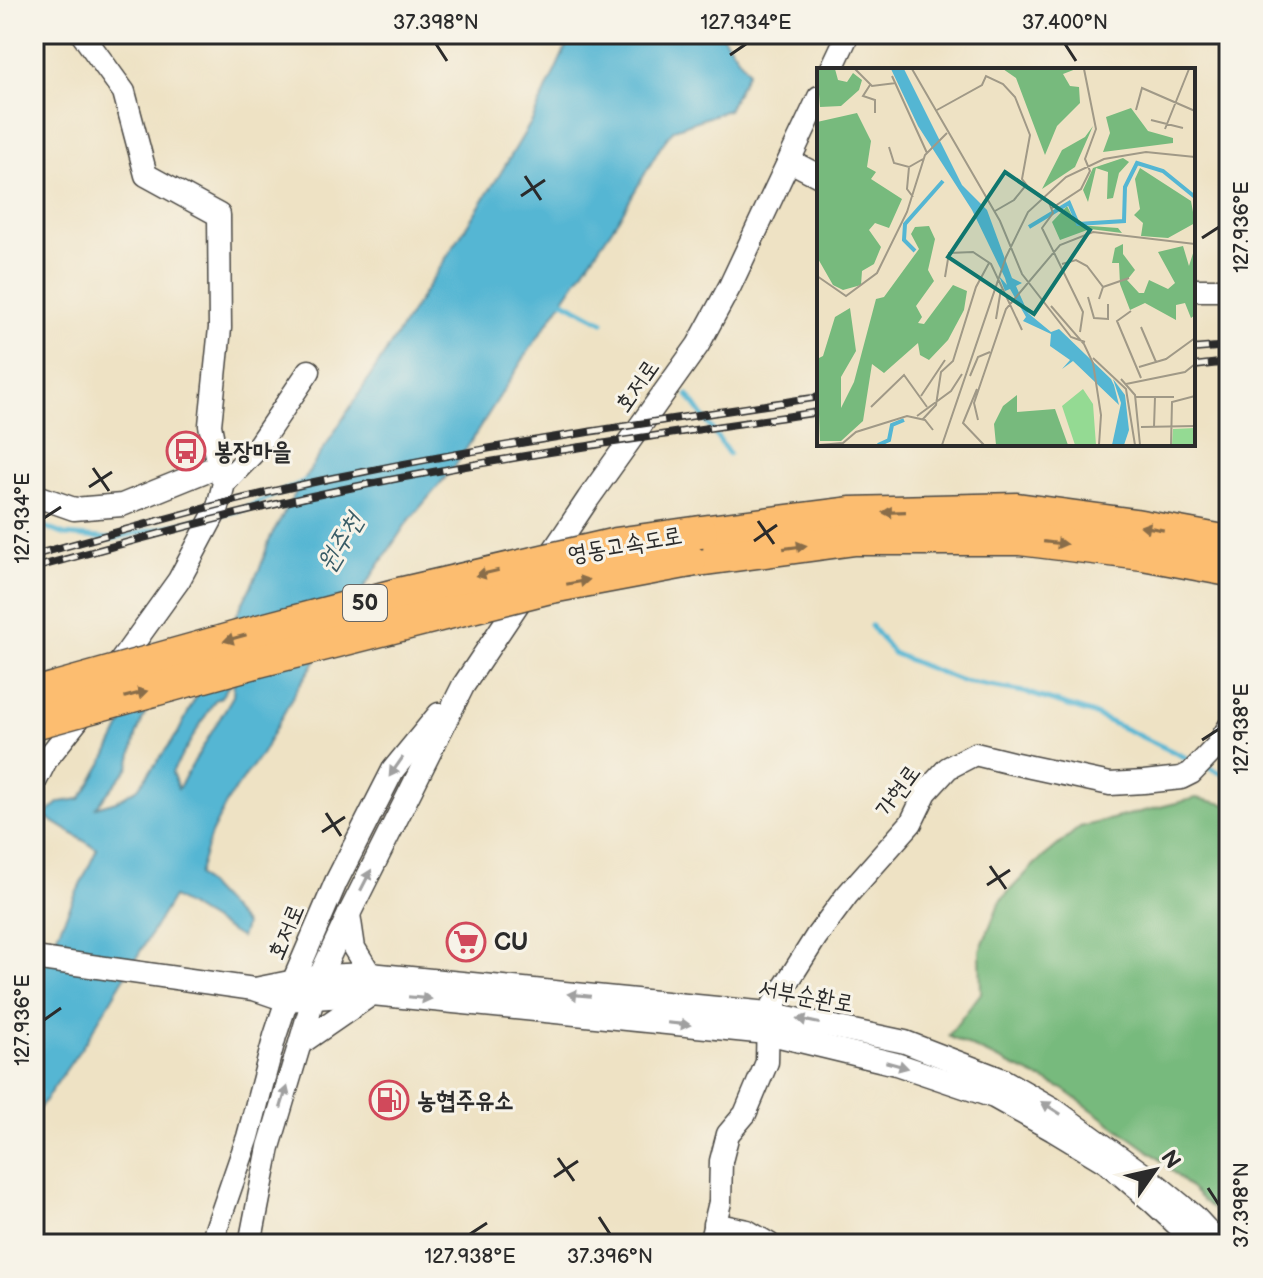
<svg xmlns="http://www.w3.org/2000/svg" width="1263" height="1278" viewBox="0 0 1263 1278" font-family="'Balsamiq Sans','Poor Story',sans-serif">
	<rect width="100%" height="100%" fill="#f7f3e8"/>
	<filter id="ink" filterUnits="userSpaceOnUse"><feTurbulence type="fractalNoise" baseFrequency=".0125" numOctaves="2"/><feDisplacementMap in="SourceGraphic" scale="16" xChannelSelector="R" yChannelSelector="G"/><feConvolveMatrix kernelMatrix="1 2 1 2 8 2 1 2 1" color-interpolation-filters="sRGB"/></filter>
	<filter id="wash" filterUnits="userSpaceOnUse"><feTurbulence type="fractalNoise" baseFrequency=".006" numOctaves="4" result="noise"/><feDisplacementMap in="SourceGraphic" scale="32" xChannelSelector="R" yChannelSelector="G"/><feGaussianBlur stdDeviation="1.8" result="paint"/><feColorMatrix in="noise" values="0 0 0 0 0 0 0 0 0 0 0 0 0 0 0 0 0 1.4 0 .05"/><feComposite in="paint" operator="in"/></filter>
	<g filter="url(#wash)">
		<rect width="100%" height="100%" fill="#eee2c4"/>
		<path fill="#77ba7d" stroke="#517254" stroke-width="2" d="M1196,798L1229,805V1088L1224,1104L1229,1115V1225L1157,1157L1063,1089L948,1036L981,993L980,951L1000,901L1035,864L1080,827Z"/>
		<path fill="#54b6d3" stroke="#40707f" stroke-width="2" fill-rule="evenodd" d="M572,34H721L748,71L728,110L674,129L661,146L621,215L524,358L456,465L406,524L297,689L262,753L228,800L211,834L198,875L245,925L241,938L173,897L86,1041L34,1116V984L97,849L44,816L60,802L80,799C102,768 118,734 134,699L149,703L136,736L129,767L96,807L116,801L138,788L178,733L260,568L271,536L296,492L500,174L533,119ZM234,678L233,696L178,789L172,772L215,700L221,697Z"/>
		<g fill="none" stroke-linecap="round" stroke-linejoin="round">
			<g stroke="#54b6d3" stroke-width="5">
				<path d="M558,298L603,322"/>
				<path d="M688,395L729,454"/>
				<path d="M222,514L244,509L305,481"/>
				<path d="M34,523L65,535L111,539L204,518"/>
				<path d="M871,626L893,653L921,665L962,681L1024,692L1091,713L1193,761"/>
				<path d="M1206,766L1229,777"/>
			</g>
		</g>
	</g>
	<g filter="url(#ink)">
		<g fill="none" stroke-linecap="round" stroke-linejoin="round">
			<g stroke="#484642" stroke-width="25">
				<g id="minor">
					<path d="M82,34L124,92L146,175L219,215L220,328L210,425L218,466L224,483L218,507L179,580L110,676"/>
					<path d="M831,70L848,34"/>
					<path d="M790,161L819,176"/>
					<path d="M1193,290H1229"/>
					<path d="M224,483L253,453L309,371"/>
					<path d="M34,495L74,509L122,505L218,466"/>
					<path d="M34,784L46,760L88,707"/>
					<path d="M349,914L354,948L370,974"/>
					<path d="M34,958L254,989L286,1000L372,994L767,1033L896,1064L994,1097L1053,1130L1106,1162L1154,1203L1198,1244"/>
					<path d="M255,989L320,976L370,974L768,1013L905,1042L1003,1080L1052,1108L1151,1180L1194,1216L1220,1244"/>
					<path d="M301,1043L372,994"/>
					<path d="M714,1224L747,1231L769,1244"/>
					<path d="M211,1244L248,1137L275,1036L293,982L336,882L393,770L439,714"/>
					<path d="M250,1244L269,1147L320,976L349,914L463,686L588,499L698,345L730,286L819,97"/>
					<path d="M710,1244L720,1202L721,1161L728,1134L745,1114L767,1062L768,1013L816,937L847,895L911,823L926,792L948,768L975,754L1012,763L1110,784L1144,782L1181,778L1191,773L1217,746L1229,727"/>
				</g>
			</g>
			<g stroke="#484642" stroke-width="35">
				<g id="highway">
					<path d="M701,532L850,513L1017,509L1135,525L1229,542"/>
					<path d="M690,561L855,539H1020L1143,554L1229,570"/>
				</g>
			</g>
			<use href="#minor" stroke="#fff" stroke-width="22"/>
			<use href="#highway" stroke="#fcbd6f" stroke-width="32"/>
			<g stroke="#2b2b2b" stroke-width="8">
				<g id="rail">
					<path d="M1193,349L1229,346"/>
					<path d="M1193,366L1229,362"/>
					<path d="M34,555C141,526 248,494 358,473C510,442 665,420 819,397"/>
					<path d="M34,568C143,538 253,507 364,485C515,455 667,434 819,412"/>
				</g>
			</g>
			<use href="#rail" stroke="#f7f3e8" stroke-width="5" stroke-dasharray="15" stroke-linecap="butt"/>
			<g stroke="#484642" stroke-width="35" stroke-linecap="butt">
				<g id="highway-bridge">
					<path d="M34,694L266,629L403,593L616,544L701,532"/>
					<path d="M34,723L259,661L546,588L690,561"/>
				</g>
			</g>
			<use href="#highway-bridge" stroke="#fcbd6f" stroke-width="32"/>
		</g>
		<defs><path id="oneway-solid" d="M-6-.8H1V-3.2L6.5 0L1 3.2V.8H-6Z" transform="scale(2)"/></defs>
		<g fill="#896d4a">
			<use href="#oneway-solid" transform="translate(894 512) rotate(178)"/>
			<use href="#oneway-solid" transform="translate(1152 528) rotate(-170)"/>
			<use href="#oneway-solid" transform="translate(1055 543) rotate(7)"/>
			<use href="#oneway-solid" transform="translate(795 547) rotate(-8)"/>
			<use href="#oneway-solid" transform="translate(487 573) rotate(167)"/>
			<use href="#oneway-solid" transform="translate(578 582) rotate(-11)"/>
			<use href="#oneway-solid" transform="translate(235 638) rotate(164)"/>
			<use href="#oneway-solid" transform="translate(136 694) rotate(-15)"/>
		</g>
		<g fill="#a0a0a0">
			<use href="#oneway-solid" transform="translate(396 767) rotate(125)"/>
			<use href="#oneway-solid" transform="translate(366 880) rotate(-63)"/>
			<use href="#oneway-solid" transform="translate(579 995) rotate(-174)"/>
			<use href="#oneway-solid" transform="translate(420 998) rotate(6)"/>
			<use href="#oneway-solid" transform="translate(808 1021) rotate(-168)"/>
			<use href="#oneway-solid" transform="translate(679 1024) rotate(6)"/>
			<use href="#oneway-solid" transform="translate(897 1065) rotate(16)"/>
			<use href="#oneway-solid" transform="translate(284 1097) rotate(-73)"/>
			<use href="#oneway-solid" transform="translate(1051 1108) rotate(-148)"/>
		</g>
	</g>
	<path fill="none" stroke="#2b2b2b" stroke-width="3" d="M436,44L447,61M1065,44L1076,61M730,55L746,44M525,176L541,200M521,196L545,180M1202,238L1219,227M93,468L109,491M89,487L112,472M44,518L61,507M758,521L774,544M754,541L777,525M1202,740L1219,729M326,813L341,836M322,832L345,817M990,866L1006,889M987,885L1010,870M44,1020L61,1008M558,1158L574,1181M554,1177L578,1161M1208,1188L1219,1205M599,1217L610,1234M470,1234L487,1223"/>
	<defs>
		<g id="bus-ring" transform="scale(2)"><circle r="9.5" fill="#f7f3e8" stroke="#d1495b" stroke-width="1.5"/><path d="M-5-6H5V4H4V6H2V4H-2V6H-4V4H-5ZM-3.5-4V0h7V-4ZM-3.5 1.2v1.5H-2V1.2ZM2 1.2v1.5H3.5V1.2Z" fill="#d1495b"/></g>
		<g id="supermarket-ring" transform="scale(2)"><circle r="9.5" fill="#f7f3e8" stroke="#d1495b" stroke-width="1.5"/><path d="M-6-5.5h2.5l.6 2H6L4.5 2H-2.5L-4.4-4H-6ZM-1.5 3.2a1.3 1.3 0 1 0 .1 0ZM3 3.2a1.3 1.3 0 1 0 .1 0Z" fill="#d1495b"/></g>
		<g id="fuel-ring" transform="scale(2)"><circle r="9.5" fill="#f7f3e8" stroke="#d1495b" stroke-width="1.5"/><path d="M-5.5-6h7V0h2V4h1.3V-2.5L3-4.5l.8-.8L6-3V5H2.5V1h-1V6h-7ZM-4.2-4.7v3.2H.2V-4.7Z" fill="#d1495b"/></g>
	</defs>
	<g fill-rule="evenodd">
		<use href="#bus-ring" x="186" y="451"/>
		<use href="#supermarket-ring" x="466" y="942"/>
		<use href="#fuel-ring" x="389" y="1100"/>
	</g>
	<g text-anchor="middle" dominant-baseline="central" stroke-width="6" stroke-linejoin="round" paint-order="stroke">
		<rect fill="#f7f3e8" stroke="#686764" stroke-width="2" x="343" y="585" width="44" height="36" rx="6"/>
		<g font-size="22" font-weight="bold" fill="#2b2b2b">
			<text x="365" y="603">50</text>
		</g>
		<g font-size="24" fill="#2b2b2b" stroke="#f7f3e8">
			<text transform="translate(637 386) rotate(-55)">호저로</text>
			<text transform="translate(625 545) rotate(-10)">영동고속도로</text>
			<text transform="translate(898 791) rotate(-54)">가현로</text>
			<text transform="translate(286 932) rotate(-67)">호저로</text>
			<text transform="translate(806 996) rotate(10)">서부순환로</text>
		</g>
		<g font-size="24" font-weight="bold" fill="#2b2b2b" stroke="#f7f3e8" text-anchor="start">
			<text x="214" y="451">봉장마을</text>
			<text x="494" y="942">CU</text>
			<text x="417" y="1100">농협주유소</text>
		</g>
		<g font-size="26" font-style="italic" fill="#395c66" stroke="#f7f3e8">
			<text transform="translate(341 543) rotate(-59)">원주천</text>
		</g>
	</g>
	<g transform="translate(817 68)">
		<rect width="378" height="378" fill="#eee2c4"/>
		<path d="M266,321L276,336L279,377H258L245,338ZM378,360V377H355L356,361Z" fill="#94da93"/>
		<path d="M0,1H18L21,12L30,14L36,5L45,12L42,22L24,38L3,39ZM186,1H259L246,6L253,18L262,19L263,35L240,58L228,87L199,10ZM314,40L331,63L356,70V75L286,84L293,65L289,49ZM40,45L54,73L50,99L59,104L54,111L85,131L72,160L58,155L52,162L64,179L57,196L45,203L44,217L26,222L16,217L0,189V54ZM276,58L258,99L225,121L245,82L268,69ZM306,90L312,94L302,105L296,130L290,131L291,104L279,100L271,134L266,122L276,100ZM323,100L374,133L378,155L351,170L324,168L326,155L317,147L323,141L318,111ZM250,138L260,157L301,160L305,165L273,161L243,172L235,154ZM112,158L118,171L111,202L117,213L99,238L105,249L101,255L107,256L136,217L150,223L147,242L131,272L112,292L103,287L101,275L67,305L55,296L46,353L24,373H3L0,291L6,288L18,249L33,240L39,283L24,309V340L37,314L59,231L67,229L102,181L94,166L98,159ZM306,176V186L318,202L310,212L322,225H327L332,212L351,221L358,215L341,184L366,178L372,198L378,179V247L374,250L368,235L359,237V252L328,235L313,242L303,216L302,195H295L298,180ZM200,327V344L238,341L251,377H179L177,356L186,338Z" fill="#77ba7d"/>
		<path d="M74,1H87L145,117L170,142L195,210L205,215L199,218L211,245L234,264L242,261L294,311L297,317L302,337L256,293L245,301L253,292L233,278L234,266L206,253L209,249L193,221L188,223L182,208L190,217L188,210L155,142L101,58ZM296,311L308,327L312,362L307,377H295L304,335Z" fill="#54b6d3"/>
		<path fill="none" stroke="#54b6d3" stroke-width="4" d="M212,159L252,135L261,156L307,153L308,119L320,95L346,103L378,129M98,183L87,172L88,156L126,113M61,377L72,372L75,357L87,352"/>
		<path fill="none" stroke="#a09987" stroke-width="2" d="M38,1L55,18L79,15M95,1L183,153L205,206L254,269L268,274M75,8L110,85M53,17L46,28L58,32V45M120,42L165,17L169,8L186,16L198,29L213,67L205,111L209,116M319,42L325,20L378,43M334,52L366,60M348,61L372,1M72,79L77,95L92,99L106,91M92,99L90,121L96,129M231,132L236,145L225,160L266,244L263,264M235,140L264,121L273,103L268,91L279,61L267,1M178,143L197,132L210,116M245,196L259,192L270,198L286,219L282,231M0,208L29,228L60,205L90,144L108,87L130,65M128,209L132,185L156,184L174,196L205,262M286,219L312,210M271,229L277,250L291,251V236M234,238L267,276L276,295L284,347L282,377M314,243L300,253L324,310M179,251L184,221M324,259L339,294M276,290L309,321L318,377M322,299L349,291L378,270M153,308L161,289L173,284M304,311L318,327L323,377M309,316L368,304L378,296M160,321L146,355L167,377M104,328L128,292M318,329H357M54,339L87,307L110,339M100,348L134,323L145,306M106,351L119,337L124,304L136,293L159,219L172,195M161,352L157,335L189,241L243,177L276,164L378,176M324,359L378,358M337,359L338,329M2,377L26,375L39,364L90,348L108,352L116,362M125,377L189,189L211,144L249,109L287,91L329,84L378,89M354,377L355,334L378,328"/>
		<path fill="#0f766e" fill-opacity="0.15" stroke="#0f766e" stroke-width="4" d="M188,104L273,162L217,246L131,189Z"/>
		<rect width="378" height="378" fill="none" stroke="#2b2b2b" stroke-width="4"/>
	</g>
	<rect width="1263" height="1278" fill="none" stroke="#f7f3e8" stroke-width="88"/>
	<g transform="translate(1155 1170) rotate(56)" stroke="#f7f3e8" stroke-width="6" paint-order="stroke">
	<path d="M0-6L14 30L0 20L-14 30Z" fill="#2b2b2b"/>
	<text y="-12" font-size="22" font-weight="bold" text-anchor="middle" fill="#2b2b2b">N</text>
	</g>
	<rect x="44" y="44" width="1175" height="1190" fill="none" stroke="#2b2b2b" stroke-width="3"/>
	<g font-size="20" text-anchor="middle" fill="#2b2b2b">
		<text x="436" y="29">37.398°N</text>
		<text x="746" y="29">127.934°E</text>
		<text x="1065" y="29">37.400°N</text>
		<text transform="translate(1241 227) rotate(-90)" y="7">127.936°E</text>
		<text transform="translate(22 518) rotate(-90)" y="7">127.934°E</text>
		<text transform="translate(1241 729) rotate(-90)" y="7">127.938°E</text>
		<text transform="translate(22 1020) rotate(-90)" y="7">127.936°E</text>
		<text transform="translate(1241 1205) rotate(-90)" y="7">37.398°N</text>
		<text x="470" y="1263">127.938°E</text>
		<text x="610" y="1263">37.396°N</text>
	</g>
</svg>
